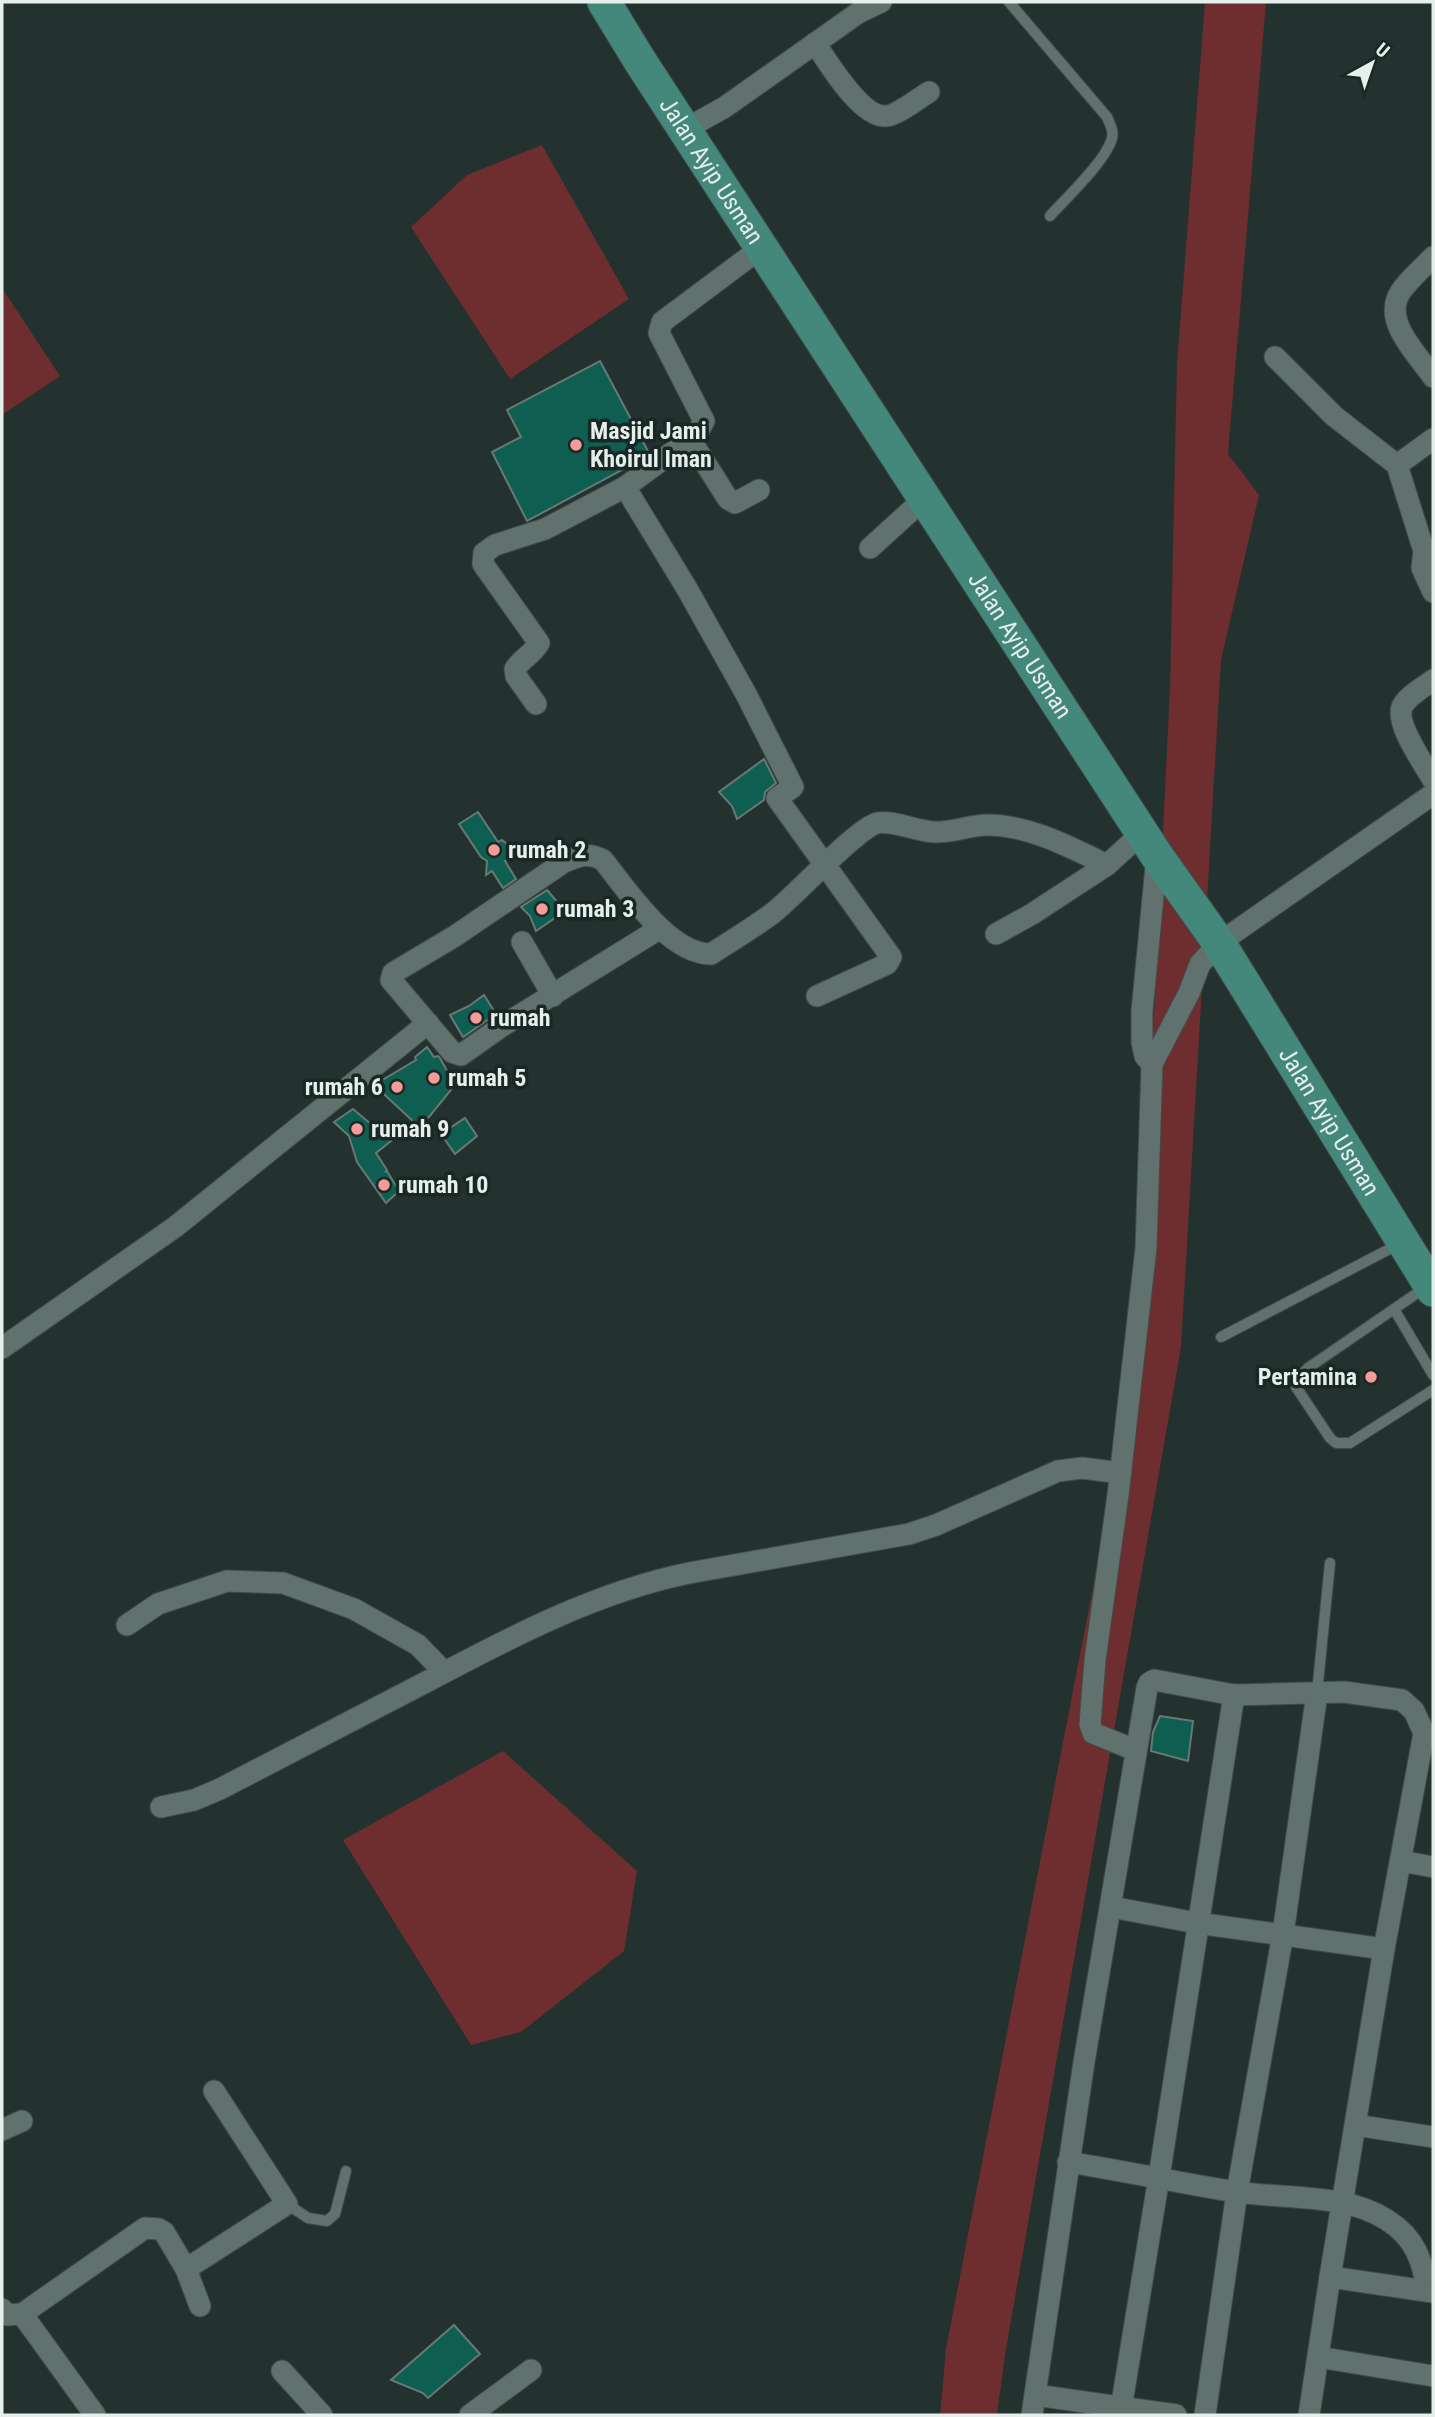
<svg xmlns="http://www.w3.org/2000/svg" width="1435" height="2417" viewBox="0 0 1435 2417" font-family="'Roboto Condensed',sans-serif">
	<rect width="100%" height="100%" fill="#23322f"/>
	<g fill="#6e2d2f">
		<path d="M1205,2H1266L1228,454L1259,495L1221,660L1181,1347L1005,2355L997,2415H940L946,2349L1137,1359L1170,689L1177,364Z"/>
		<path d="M542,145L629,299L510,379L411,227L467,175Z"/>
		<path d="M2,288L60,376L2,415Z"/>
		<path d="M503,1751L637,1871L624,1951L521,2032L471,2045L343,1840Z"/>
	</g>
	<g fill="#0e5e52" stroke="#687975" stroke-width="2">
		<path d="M600,361L649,453L635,463L527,521L492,452L521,437L507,410Z"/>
		<path d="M764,759L776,783L765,792L764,800L737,819L732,806L719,792Z"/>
		<path d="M478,812L498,842L502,840L508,845L514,855L505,861L516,879L503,888L492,871L486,875L487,861L481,857L459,824Z"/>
		<path d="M547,890L559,904L562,913L536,931L530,916L521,907Z"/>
		<path d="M484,995L496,1014L463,1037L450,1015L469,1006Z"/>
		<path d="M427,1047L434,1057L438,1056L440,1058L455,1085L429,1117L416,1124L374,1085L416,1060L415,1057Z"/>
		<path d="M353,1109L391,1141L376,1153L387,1170L385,1172L387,1171L399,1191L386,1203L357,1162L349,1136L334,1122Z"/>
		<path d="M465,1118L477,1136L455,1154L441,1134Z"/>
		<path d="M1160,1716L1193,1721L1188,1761L1151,1751L1153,1732Z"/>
		<path d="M454,2325L480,2354L428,2398L423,2393L391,2380Z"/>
	</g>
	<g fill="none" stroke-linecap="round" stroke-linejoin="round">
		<g stroke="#404d4a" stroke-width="12">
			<g id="lane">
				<path d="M1009,2L1107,117C1110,124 1114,131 1112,138C1106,161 1066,198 1050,216"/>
				<path d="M1426,1287L1308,1368L1300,1376L1296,1387L1330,1438L1336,1443H1350L1433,1390"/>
				<path d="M1394,1309L1433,1375"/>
				<path d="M1221,1337L1401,1243"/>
				<path d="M1317,1693L1330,1563"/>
				<path d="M287,2204L308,2218L327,2221L335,2214L346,2171"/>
			</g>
		</g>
		<g stroke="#404d4a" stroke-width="23">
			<g id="street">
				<path d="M815,43C827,61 861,118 886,116C896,116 919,98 929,92"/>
				<path d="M684,130L725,107L858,13L881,2"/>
				<path d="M1433,257C1424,267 1401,286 1397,299C1387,326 1419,356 1433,377"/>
				<path d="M1275,357L1334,416L1397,465L1424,551L1422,568L1433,592"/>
				<path d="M690,439L728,499L735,503L759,490"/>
				<path d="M1397,465L1433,439"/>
				<path d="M625,487L686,587L746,694L793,787L777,798L891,957L887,964L817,996"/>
				<path d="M870,548L925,498"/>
				<path d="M1433,680C1424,687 1409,695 1403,705C1393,721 1424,764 1433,780"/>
				<path d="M536,704L516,676L515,669C522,658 533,654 539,643L483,564L484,553L495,545L545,529L625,487L696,435L704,421L659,333L662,322L761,248"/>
				<path d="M659,929L502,1026L461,1055L452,1052L391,980L393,973L455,936L564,862C579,856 588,852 603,860C627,890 669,954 711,954C731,941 753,928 773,913C795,896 856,829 877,823C892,820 917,831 934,832C952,833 970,825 987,825C1029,825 1070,847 1107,865L1142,833"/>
				<path d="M996,934L1032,914L1107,865"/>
				<path d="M522,942L553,996"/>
				<path d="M1152,1064L1145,1056L1142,1042V1011L1157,856"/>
				<path d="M2,1348L175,1227L428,1023"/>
				<path d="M127,1625L158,1604L227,1581L283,1583L354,1609L418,1645L444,1672"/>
				<path d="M1135,1750L1093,1733L1090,1724L1095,1660L1118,1495L1146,1248L1152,1064L1189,993L1200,964L1219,943L1433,794"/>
				<path d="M161,1807L194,1800L220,1789C289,1753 359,1717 428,1681C511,1637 596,1592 689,1573L909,1534L936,1525L1058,1471L1082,1468L1121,1473"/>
				<path d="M1401,1861L1433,1867"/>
				<path d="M1111,1907L1197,1923L1384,1949"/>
				<path d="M1355,2125L1433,2137"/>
				<path d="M2,2130L22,2121"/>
				<path d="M1068,2162C1124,2171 1180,2183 1236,2192C1284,2199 1346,2193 1387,2220C1416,2238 1422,2261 1428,2291"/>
				<path d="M186,2269L287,2204L214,2091"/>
				<path d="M1330,2277L1433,2292"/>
				<path d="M2,2309L7,2315L22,2314L95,2415"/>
				<path d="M22,2314L145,2228L159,2229L164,2232L186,2269L200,2306"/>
				<path d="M1318,2357L1433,2376"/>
				<path d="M282,2371L322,2415"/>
				<path d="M1035,2395L1176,2415"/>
				<path d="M470,2415L531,2370"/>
				<path d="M1032,2415L1084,2062L1147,1688L1149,1683L1154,1680L1234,1695L1344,1692L1402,1700L1414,1711L1424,1733L1384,1949L1330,2277L1309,2415"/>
				<path d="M1120,2415L1159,2177L1234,1695"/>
				<path d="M1205,2415L1237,2192L1283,1934L1317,1693"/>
			</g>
		</g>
		<g stroke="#404d4a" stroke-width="35">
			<g id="primary">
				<path id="s1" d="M604,2L640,61L1157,856L1219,943L1433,1290"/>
			</g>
		</g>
		<use href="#lane" stroke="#61716d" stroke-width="10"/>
		<use href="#street" stroke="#61716d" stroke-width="21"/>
		<use href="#primary" stroke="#44887c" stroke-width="33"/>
	</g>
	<g fill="#f59b9a" stroke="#1a2825" stroke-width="2.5">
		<circle cx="576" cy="445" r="7"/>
		<circle cx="494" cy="850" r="7"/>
		<circle cx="542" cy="909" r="7"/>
		<circle cx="476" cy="1018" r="7"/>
		<circle cx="434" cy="1078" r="7"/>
		<circle cx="397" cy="1087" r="7"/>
		<circle cx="357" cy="1129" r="7"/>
		<circle cx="384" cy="1185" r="7"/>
		<circle cx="1371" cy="1377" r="7"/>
	</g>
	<g text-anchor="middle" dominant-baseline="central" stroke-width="7" stroke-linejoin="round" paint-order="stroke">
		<g font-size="24" fill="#e6efec" stroke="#1a2825">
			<text stroke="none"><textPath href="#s1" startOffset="200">Jalan Ayip Usman</textPath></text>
			<text stroke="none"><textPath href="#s1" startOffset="766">Jalan Ayip Usman</textPath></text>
			<text stroke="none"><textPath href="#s1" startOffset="1334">Jalan Ayip Usman</textPath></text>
		</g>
		<g font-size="24" font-weight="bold" fill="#e6efec" stroke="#1a2825" text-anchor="start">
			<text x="590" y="431">Masjid Jami<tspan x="590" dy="28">Khoirul Iman</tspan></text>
			<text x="508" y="850">rumah 2</text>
			<text x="556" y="909">rumah 3</text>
			<text x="490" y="1018">rumah</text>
			<text x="448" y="1078">rumah 5</text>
			<text x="383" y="1087" text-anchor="end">rumah 6</text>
			<text x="371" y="1129">rumah 9</text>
			<text x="398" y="1185">rumah 10</text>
			<text x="1357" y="1377" text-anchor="end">Pertamina</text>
		</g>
	</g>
	<rect width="1435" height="2417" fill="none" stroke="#e6efec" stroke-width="7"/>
	<g transform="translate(1372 63) rotate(40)" stroke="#1a2825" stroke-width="5" paint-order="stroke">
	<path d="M0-5L12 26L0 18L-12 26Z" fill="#e6efec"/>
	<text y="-10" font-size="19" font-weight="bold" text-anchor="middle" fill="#e6efec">U</text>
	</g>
</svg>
